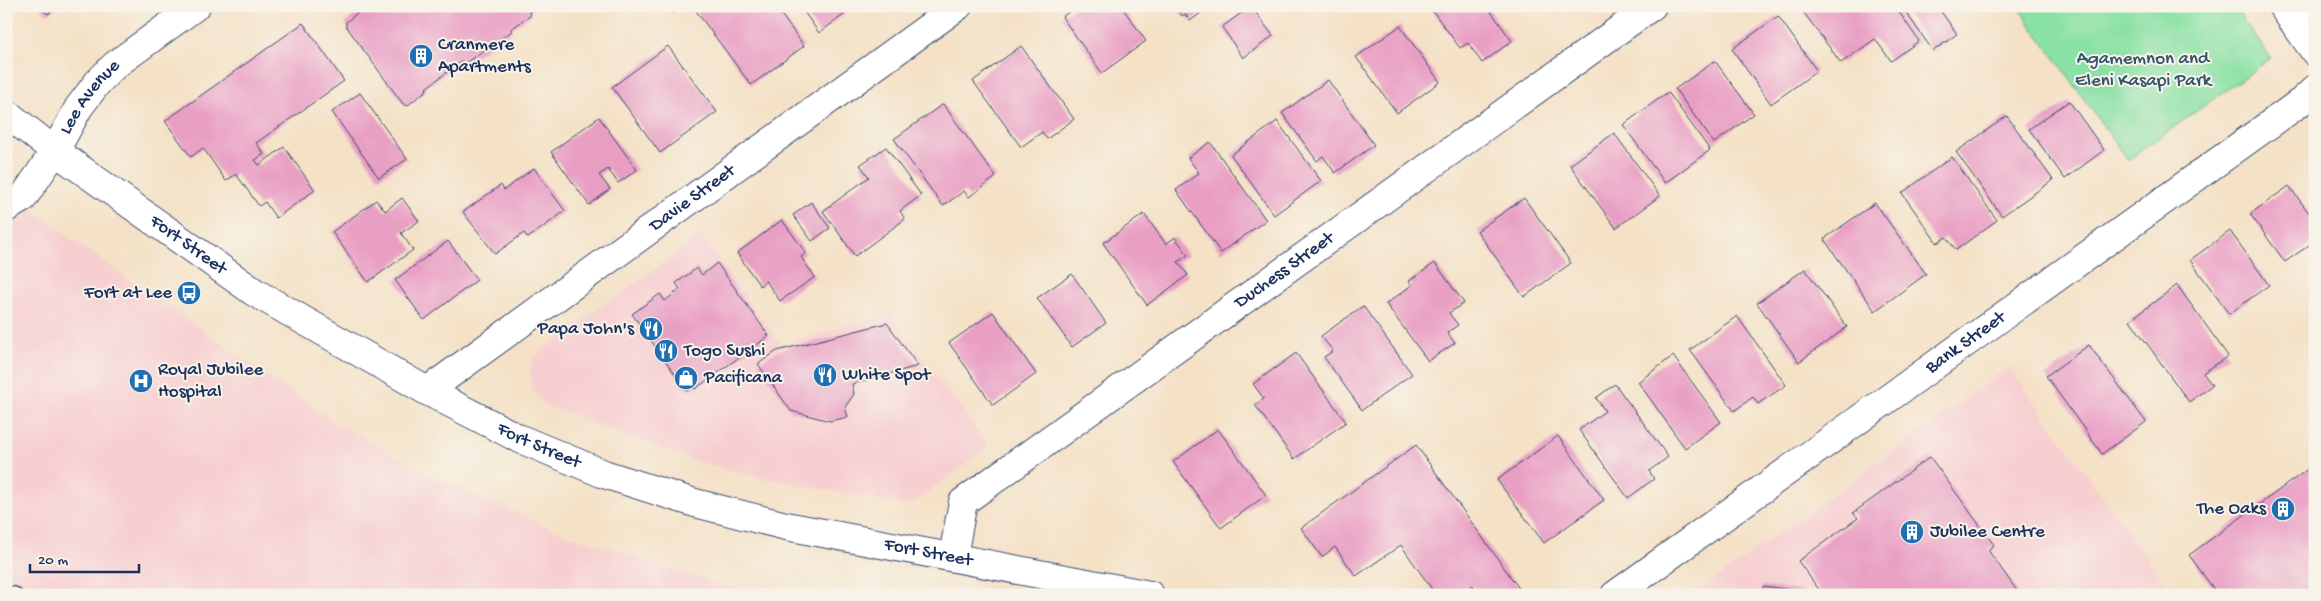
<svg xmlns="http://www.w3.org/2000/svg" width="2321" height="601" viewBox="0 0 2321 601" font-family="'Gochi Hand',sans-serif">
	<rect width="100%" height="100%" fill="#f7f3e8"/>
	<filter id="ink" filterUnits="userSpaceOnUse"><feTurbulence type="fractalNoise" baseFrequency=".02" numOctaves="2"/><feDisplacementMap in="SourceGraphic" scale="10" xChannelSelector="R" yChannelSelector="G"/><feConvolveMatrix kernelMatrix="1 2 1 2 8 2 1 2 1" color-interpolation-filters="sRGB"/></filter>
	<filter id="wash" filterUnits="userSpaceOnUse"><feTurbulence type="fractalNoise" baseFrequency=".0096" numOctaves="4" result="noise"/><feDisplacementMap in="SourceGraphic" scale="20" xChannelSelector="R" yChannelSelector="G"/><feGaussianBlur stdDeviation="1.12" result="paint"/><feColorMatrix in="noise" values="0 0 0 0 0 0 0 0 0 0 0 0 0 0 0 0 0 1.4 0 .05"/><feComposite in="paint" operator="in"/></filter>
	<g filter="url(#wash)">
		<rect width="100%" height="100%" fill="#f4e1c6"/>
		<g fill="#f7cfd0">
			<path d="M6,190L70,238L328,418L440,480L560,532L687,574L761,595H6Z"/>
			<path d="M702,235L781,345L890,313L989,447L909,506L754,476L692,460L546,405L538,398L532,389L530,368L534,358L542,350Z"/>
			<path d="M2009,367L2174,595H1694Z"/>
		</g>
		<path fill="#8ae1a5" stroke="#528882" d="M2017,6H2233L2271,58L2128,160Z"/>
		<g id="blocks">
			<g fill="#e99fc4">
				<path d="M38,6H59L48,14Z"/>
				<path d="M367,6L371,8L373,6H537L529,12L531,15L511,29L512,31L464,64L462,61L426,88L427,90L407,106L403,104L346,26V22Z"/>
				<path d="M668,6H682L673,13Z"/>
				<path d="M702,6H775L804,46L751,85L696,11Z"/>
				<path d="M800,6H845L841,9L845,14L819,33Z"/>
				<path d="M1077,6H1121L1146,41L1102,73L1062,17Z"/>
				<path d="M1175,6H1210L1190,21L1185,14L1182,16Z"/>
				<path d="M1251,6L1273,36L1243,58L1222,27Z"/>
				<path d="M1429,6H1487L1512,41L1482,63L1468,43L1460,48Z"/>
				<path d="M1799,6H1868L1870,9L1873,6H1895L1919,41L1891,61L1875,39L1841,63Z"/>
				<path d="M1905,6H1937L1957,34L1933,51L1903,8Z"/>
				<path d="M1778,16L1817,71L1771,104L1732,49Z"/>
				<path d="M303,23L344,81L256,143L264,154L255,160L259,165L284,147L315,190L276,218L265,202L259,206L236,174L226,181L203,148L191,157L165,121Z"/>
				<path d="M1400,26L1440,82L1397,113L1356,57Z"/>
				<path d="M668,46L717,112L660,153L612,87Z"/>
				<path d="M1021,46L1074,119L1047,139L1042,132L1021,147L973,81Z"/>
				<path d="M1715,61L1754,114L1714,143L1675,89Z"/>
				<path d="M1328,80L1374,145L1335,173L1323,156L1317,161L1282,113Z"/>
				<path d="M1668,92L1710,150L1665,183L1623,125Z"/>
				<path d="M360,93L407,159L379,178L332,112Z"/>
				<path d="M2069,101L2104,150L2065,179L2029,129Z"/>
				<path d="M943,104L996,177L969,197L964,191L943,206L894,139Z"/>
				<path d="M2007,116L2053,180L2002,216L1956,152Z"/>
				<path d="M599,117L637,170L618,183L608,169L599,175L610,189L589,205L551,152Z"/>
				<path d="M1277,121L1321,181L1274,215L1231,155Z"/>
				<path d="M1614,133L1660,196L1616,228L1570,165Z"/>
				<path d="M1210,142L1266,220L1221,253L1176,190L1199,173L1188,158Z"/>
				<path d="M886,147L921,195L900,211L905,219L855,256L823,211L869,177L860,165Z"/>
				<path d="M1952,157L1997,220L1956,250L1946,237L1937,243L1902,193Z"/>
				<path d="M534,168L565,211L528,238L524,233L495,254L463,212L501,185L504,190Z"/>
				<path d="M2289,186L2315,221V241L2285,262L2250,214Z"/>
				<path d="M402,198L419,221L401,233L413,250L368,282L332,232L376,200L385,211Z"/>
				<path d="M1524,198L1571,263L1524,297L1477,231Z"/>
				<path d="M811,202L830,228L812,241L793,215Z"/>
				<path d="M1875,203L1926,274L1875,311L1824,239Z"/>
				<path d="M1144,214L1166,244L1175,237L1188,255L1178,262L1188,275L1147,305L1103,243Z"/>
				<path d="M782,220L806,253L801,257L815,277L780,301L766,281L760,286L737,253Z"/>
				<path d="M2230,231L2269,285L2229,314L2190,260Z"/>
				<path d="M448,241L477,280L424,320L395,280Z"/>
				<path d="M717,263L769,336L695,389L693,387L687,391L632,314L660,294L665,301L680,289L676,283L697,268L702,275Z"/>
				<path d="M1435,263L1464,303L1449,313L1458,325L1447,333L1455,343L1428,361L1386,304L1412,285L1409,281Z"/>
				<path d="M1805,269L1847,327L1799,362L1757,303Z"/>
				<path d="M1072,274L1106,323L1072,347L1037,298Z"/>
				<path d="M2177,285L2228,356L2203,373L2212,385L2189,402L2130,320Z"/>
				<path d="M1363,306L1412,374L1362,410L1324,357L1333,351L1321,336Z"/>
				<path d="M993,312L1036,374L993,405L949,343Z"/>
				<path d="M1737,316L1786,385L1758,404L1753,397L1734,411L1690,350Z"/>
				<path d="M887,323L918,366L852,384L854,394L845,407L848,417L830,421L791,411L758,364L777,351Z"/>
				<path d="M2089,345L2146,422L2102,454L2046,376Z"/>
				<path d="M1296,353L1346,422L1294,459L1255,405L1264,399L1253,384Z"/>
				<path d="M1673,356L1721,422L1685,448L1638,382Z"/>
				<path d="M1615,384L1668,457L1649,471L1654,479L1628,498L1579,430L1605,411L1596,398Z"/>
				<path d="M1218,429L1266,495L1221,528L1173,462Z"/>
				<path d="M1558,436L1604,500L1544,543L1497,480Z"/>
				<path d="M1416,445L1523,594L1480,595L1473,585L1459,595H1436L1401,545L1356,576L1335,547L1322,557L1301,528Z"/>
				<path d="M1930,457L1994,545L1988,550L2020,595H1823L1798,561L1858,518L1853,513Z"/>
				<path d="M2315,464V595H2218L2189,555Z"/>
				<path d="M1763,586L1801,591L1804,595H1763Z"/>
			</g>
		</g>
	</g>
	<g filter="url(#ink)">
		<use href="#blocks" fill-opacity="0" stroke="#3c4a6e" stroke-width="1"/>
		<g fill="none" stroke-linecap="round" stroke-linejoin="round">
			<g stroke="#3c4a6e" stroke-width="18">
				<g id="service">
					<path d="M2294,23L2315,10"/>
					<path d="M6,594L14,595"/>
				</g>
			</g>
			<g stroke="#3c4a6e" stroke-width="30">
				<g id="minor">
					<path d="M2282,6L2315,52"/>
					<path id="s1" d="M6,208L23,198L55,151L79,107L98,82L115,65L196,6"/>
					<path id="s2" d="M427,391L958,6"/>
					<path id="s3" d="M953,556L963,502L1652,6"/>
					<path id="s4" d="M1615,595L2302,101L2315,89"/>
				</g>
			</g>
			<g stroke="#3c4a6e" stroke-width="30">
				<g id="secondary">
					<path id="s5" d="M6,113L55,151L254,292L427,391L518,438L604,474L695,503L786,526L1150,595"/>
				</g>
			</g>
			<use href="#service" stroke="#fff" stroke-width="15"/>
			<use href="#minor" stroke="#fff" stroke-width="28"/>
			<use href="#secondary" stroke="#fff" stroke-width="28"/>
		</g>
	</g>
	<defs>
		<g id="building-disc" transform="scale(1.25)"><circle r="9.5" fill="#1f6fb2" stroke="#f7f3e8"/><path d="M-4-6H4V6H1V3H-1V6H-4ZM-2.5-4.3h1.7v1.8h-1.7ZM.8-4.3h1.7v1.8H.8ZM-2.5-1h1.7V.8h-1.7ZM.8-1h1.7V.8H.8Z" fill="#fff"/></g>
		<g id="bus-disc" transform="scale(1.25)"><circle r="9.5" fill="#1f6fb2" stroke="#f7f3e8"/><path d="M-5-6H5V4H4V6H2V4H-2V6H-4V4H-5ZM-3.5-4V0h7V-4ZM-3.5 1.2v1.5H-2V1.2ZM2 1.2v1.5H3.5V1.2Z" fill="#fff"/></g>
		<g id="restaurant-disc" transform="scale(1.25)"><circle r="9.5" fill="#1f6fb2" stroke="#f7f3e8"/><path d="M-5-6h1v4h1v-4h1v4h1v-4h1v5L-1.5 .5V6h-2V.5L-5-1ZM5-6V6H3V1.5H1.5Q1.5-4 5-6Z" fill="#fff"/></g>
		<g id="shop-disc" transform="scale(1.25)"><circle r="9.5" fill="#1f6fb2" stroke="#f7f3e8"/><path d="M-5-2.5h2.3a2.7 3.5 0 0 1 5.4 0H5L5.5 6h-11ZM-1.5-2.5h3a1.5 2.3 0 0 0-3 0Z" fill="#fff"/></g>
		<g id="hospital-disc" transform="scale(1.25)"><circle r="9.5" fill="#1f6fb2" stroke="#f7f3e8"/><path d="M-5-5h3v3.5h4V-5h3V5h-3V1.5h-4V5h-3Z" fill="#fff"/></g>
	</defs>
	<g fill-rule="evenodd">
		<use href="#building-disc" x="421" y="56"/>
		<use href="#bus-disc" x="189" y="293"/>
		<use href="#restaurant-disc" x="651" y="329"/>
		<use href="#restaurant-disc" x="666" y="351"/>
		<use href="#restaurant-disc" x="825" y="375"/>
		<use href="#shop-disc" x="686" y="378"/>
		<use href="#hospital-disc" x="141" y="381"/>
		<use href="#building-disc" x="2283" y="509"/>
		<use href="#building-disc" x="1912" y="532"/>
	</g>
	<g text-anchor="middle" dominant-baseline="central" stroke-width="4" stroke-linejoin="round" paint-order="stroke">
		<g font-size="19" fill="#1b2f5e" stroke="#f7f3e8" text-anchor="start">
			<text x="438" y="45">Cranmere<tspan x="438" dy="22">Apartments</tspan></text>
			<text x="172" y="293" text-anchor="end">Fort at Lee</text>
			<text x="634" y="329" text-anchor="end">Papa John's</text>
			<text x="684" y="351">Togo Sushi</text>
			<text x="158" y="370">Royal Jubilee<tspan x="158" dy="22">Hospital</tspan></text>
			<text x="842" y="375">White Spot</text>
			<text x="704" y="378">Pacificana</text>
			<text x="2266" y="509" text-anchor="end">The Oaks</text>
			<text x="1930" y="532">Jubilee Centre</text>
		</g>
		<g font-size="19" fill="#31536c" stroke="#f7f3e8">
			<text x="2143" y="59">Agamemnon and<tspan x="2143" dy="22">Eleni Kasapi Park</tspan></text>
		</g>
		<g font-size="19" fill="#1b2f5e" stroke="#f7f3e8">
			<text stroke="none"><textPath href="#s1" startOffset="141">Lee Avenue</textPath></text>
			<text stroke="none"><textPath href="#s2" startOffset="328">Davie Street</textPath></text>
			<text stroke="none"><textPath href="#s5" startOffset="225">Fort Street</textPath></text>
			<text stroke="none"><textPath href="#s3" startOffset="451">Duchess Street</textPath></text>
			<text stroke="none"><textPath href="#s4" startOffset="432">Bank Street</textPath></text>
			<text stroke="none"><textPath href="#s5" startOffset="630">Fort Street</textPath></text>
			<text stroke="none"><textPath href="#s5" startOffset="1035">Fort Street</textPath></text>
		</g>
	</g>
	<rect width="2321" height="601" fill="none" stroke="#f7f3e8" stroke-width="25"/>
	<path d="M30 564v8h109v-8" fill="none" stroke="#1b2f5e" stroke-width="2.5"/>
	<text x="38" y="564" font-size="15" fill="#1b2f5e" stroke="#f7f3e8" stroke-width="4" paint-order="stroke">20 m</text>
</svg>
